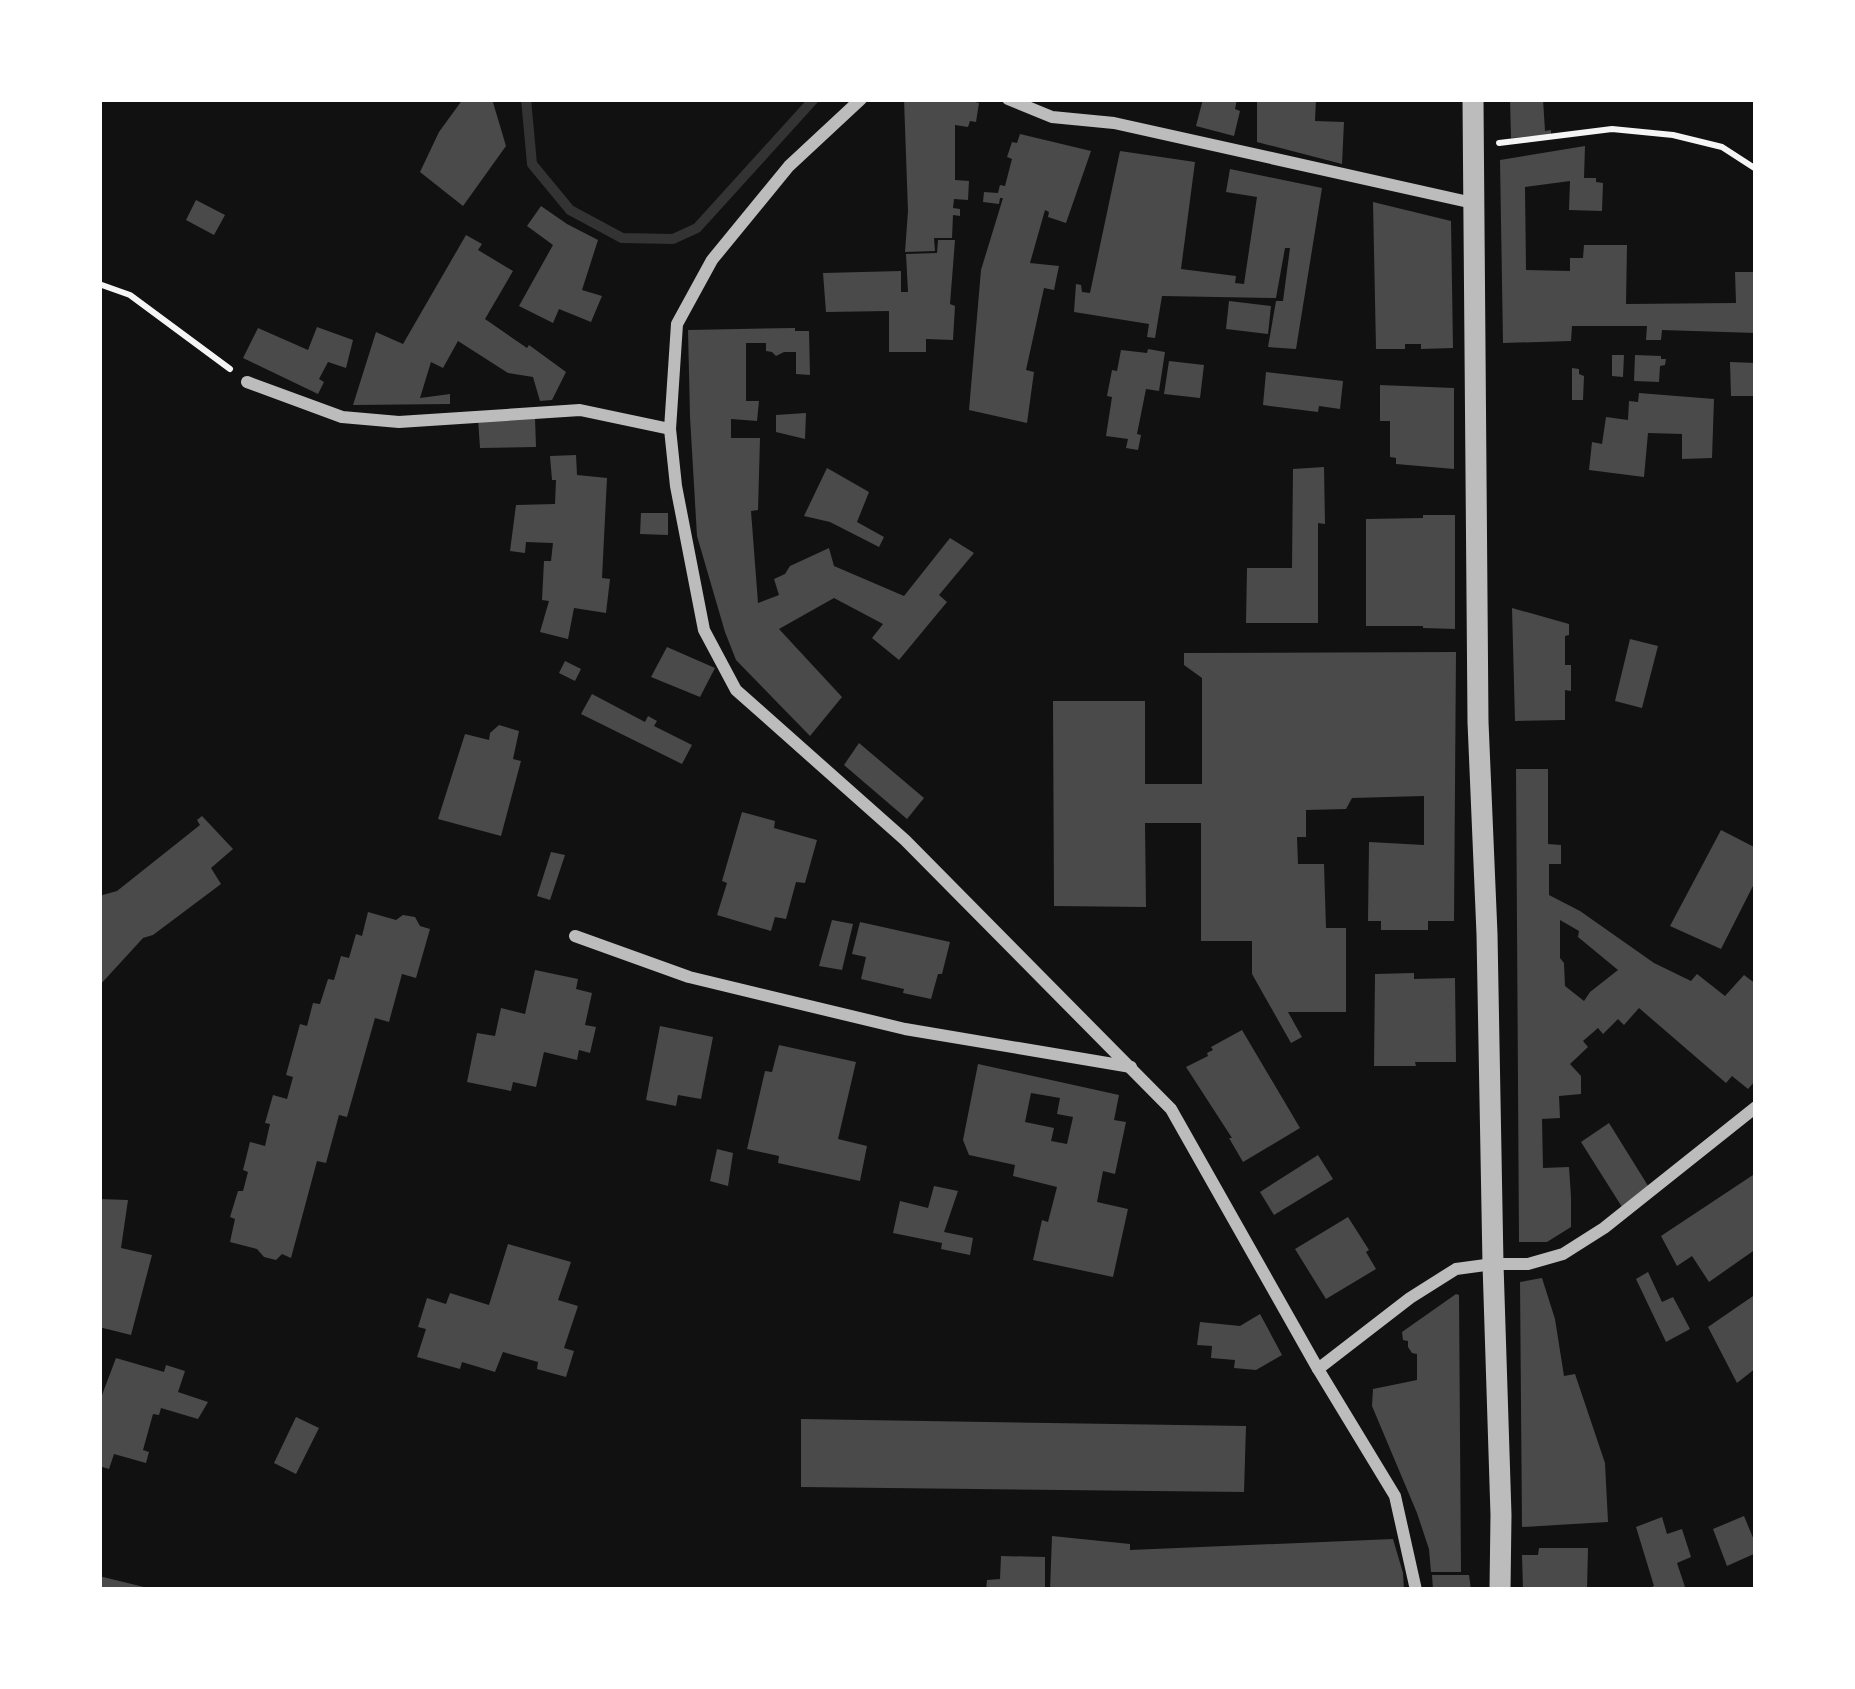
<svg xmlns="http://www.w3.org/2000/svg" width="1855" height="1689" viewBox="0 0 1855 1689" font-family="'Noto Sans',sans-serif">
	<rect width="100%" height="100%" fill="#111"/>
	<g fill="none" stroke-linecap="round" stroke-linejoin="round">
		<path stroke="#333" stroke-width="10" d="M526,99L532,164L570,210L622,238L673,239L697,228L814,99"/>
	</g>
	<g fill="#4a4a4a" fill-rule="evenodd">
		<path d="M463,99H492L506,146L463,206L420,172L439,132Z"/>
		<path d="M904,99H964L979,103L976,122L970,121L968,127L955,125V180L969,181L968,200L954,199L953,208L960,209V216L953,215L952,238H934L935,251L905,252L908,211Z"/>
		<path d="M1203,99H1237L1235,109L1240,111L1234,136L1196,126Z"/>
		<path d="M1257,99H1316L1315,121L1344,122L1342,164L1257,142Z"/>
		<path d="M1510,99H1543L1545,131L1551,130V135L1511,138Z"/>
		<path d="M1020,134L1091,151L1066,223L1048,217L1049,212L1045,210L1030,263L1059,266L1054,290L1044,288L1026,370L1034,372L1027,423L969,410L981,270L1003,198H1000L999,204L983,202L984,192L998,193L1000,185L1005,186L1012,159L1007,157L1012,142L1017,143Z"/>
		<path d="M1585,146L1584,178H1596V182L1603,183L1602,211L1569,210L1570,181L1525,187L1526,270L1570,271V258H1583L1584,245H1627L1626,304L1736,303L1735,272H1756V333L1662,330L1661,340H1646L1647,326H1572L1571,341L1503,343L1500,160Z"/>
		<path d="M1120,151L1195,162L1181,269L1236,276L1235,283L1244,284L1257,197L1226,192L1230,169L1322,188L1296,349L1268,347L1276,301H1283L1290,248H1285L1276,298L1162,296L1155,338L1147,337L1149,324L1074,312L1076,284L1081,285L1082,292L1090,293Z"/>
		<path d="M196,200L225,215L214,235L186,220Z"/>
		<path d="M1373,202L1451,221L1453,348L1421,349V344H1405V349H1376Z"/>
		<path d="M541,206L567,224L598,240L582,290L602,296L591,322L559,309L553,323L519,306L553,245L527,226Z"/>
		<path d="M466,235L482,244L478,250L513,271L485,319L527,348L529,345L566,372L552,400L540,401L533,377L508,373L458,341L443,368L431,362L420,398L450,394V404L353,405L376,332L403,344Z"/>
		<path d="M938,240H955L950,304L955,306L953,340L926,339V352H889V311L826,312L823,273L901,271V292H908L906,254L937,253Z"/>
		<path d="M1229,301L1271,306L1268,334L1226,329Z"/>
		<path d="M317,327L353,340L346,368L328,362L319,379L324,382L318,394L243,358L258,328L308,350Z"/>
		<path d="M795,328V331H809L810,375L796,374V352H784L776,356L772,352L766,351V343H746V401H759L757,421L731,419V438H760L758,510L751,511L758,603L779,595L774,579L785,574L790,566L829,548L834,566L904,596L950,538L974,553L939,595L947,602L899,660L872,638L883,624L834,598L779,629L842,697L810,736L736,660L725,632L697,536L690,417L688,330Z"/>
		<path d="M1148,349L1165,352L1159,391L1146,389L1137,434L1141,435L1138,450L1126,448L1128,439L1106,436L1112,397L1107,396L1112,370L1117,371L1121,350L1147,353Z"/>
		<path d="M1612,355H1624L1623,377L1612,376Z"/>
		<path d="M1635,355L1661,356V359H1666L1665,365L1660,366L1659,382L1634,381Z"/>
		<path d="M1169,361L1204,365L1200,398L1164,394Z"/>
		<path d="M1730,362L1756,363V396H1731Z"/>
		<path d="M1572,368L1579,369V374L1584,376L1583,400H1572Z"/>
		<path d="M1266,372L1343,381L1340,409L1319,406L1318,412L1263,405Z"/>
		<path d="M1380,385L1454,388V469L1396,464V458L1390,457V421H1380Z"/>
		<path d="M1639,393L1714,399L1712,458L1682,459V434L1648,433L1644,477L1589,470L1592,442L1602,444L1606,417L1628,420L1629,401L1638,402Z"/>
		<path d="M806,413L805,439L776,432V415Z"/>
		<path d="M478,418H535L536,447L480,448Z"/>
		<path d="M576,455L577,475L607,478L602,578L610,579L606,613L574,608L568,639L540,632L549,601L542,600L544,561H551L553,543L526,542L525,553L510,551L516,505L555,504L556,480H552L550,456Z"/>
		<path d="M1324,467L1325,524L1318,523V623H1246L1247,568H1292L1293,469Z"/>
		<path d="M827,468L869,492L857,522L884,537L879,547L830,522L804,516Z"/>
		<path d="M641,513H668V535L640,534Z"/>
		<path d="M1423,515H1455V629L1423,628V626H1366V519L1423,518Z"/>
		<path d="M1512,608L1569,624V635L1565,636V665H1571V691L1565,690V720L1515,721Z"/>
		<path d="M1630,639L1658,646L1642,708L1615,701Z"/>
		<path d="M667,647L715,668L700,697L651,677Z"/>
		<path d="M1456,652L1454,921H1428V930H1381V921H1368L1369,842L1424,845V796L1352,798L1346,809L1306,810V837H1297L1298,864H1324L1326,928H1346V1012H1288L1302,1037L1291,1043L1252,974V941H1201V823H1145L1146,907L1054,906L1053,701H1145V784H1202V678L1184,665V653Z"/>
		<path d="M565,661L581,669L575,681L559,673Z"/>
		<path d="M592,694L645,722L648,716L657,721L654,726L692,745L682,764L581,714Z"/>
		<path d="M499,725L519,731L513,759L521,761L501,836L438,819L465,734L489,740L490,733Z"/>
		<path d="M859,743L924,798L907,819L844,765Z"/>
		<path d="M1516,769H1548V844L1561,845V864H1549V895L1580,911L1654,963L1691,981L1697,974L1725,996L1744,975L1756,984V1080L1748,1089L1732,1076L1726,1083L1639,1008L1624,1025L1618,1019L1603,1034L1598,1028L1583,1041L1588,1047L1570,1064L1581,1076V1094L1559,1096L1560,1118L1542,1119L1543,1168L1569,1167L1571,1197V1227L1547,1242H1519ZM1560,920L1579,931L1578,937L1618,970L1590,992L1584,1001L1565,986L1564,963L1560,958Z"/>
		<path d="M742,812L775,821L774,828L817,840L805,883L796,882L786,919L775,917L771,931L717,915L727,883L722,881Z"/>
		<path d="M202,816L233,849L211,868L221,884L153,935L143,938L99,986V906L102,903L99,896L117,891L200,825L197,820Z"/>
		<path d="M1721,830L1756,848V880L1721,949L1670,926Z"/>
		<path d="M551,852L565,855L550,900L537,896Z"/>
		<path d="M368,912L396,920L403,915L415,917L420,926L430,929L416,978L402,974L389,1022L375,1018L347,1117L339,1115L326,1163L317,1161L291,1258L282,1254L276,1260L264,1257L257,1249L230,1242L235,1219L230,1217L238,1191H243L248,1172L243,1170L250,1142L265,1146L270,1124L265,1123L273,1095L287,1099L293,1077L286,1075L300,1024L307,1026L313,1003L320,1004L328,979L334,980L341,956L349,958L356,934L362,936Z"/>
		<path d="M832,920L853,924L842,970L819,966Z"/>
		<path d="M860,922L950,942L942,974H938L931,999L903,993L904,989L861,979L866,957L852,954Z"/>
		<path d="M535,970L578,979L576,989L592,993L585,1025L596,1027L590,1053L579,1050L577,1060L544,1052L536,1087L513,1082L511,1091L467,1082L477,1033L495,1036L501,1008L525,1014Z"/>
		<path d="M1414,973V979L1455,978L1456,1062H1415L1416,1066H1374L1375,974Z"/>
		<path d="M660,1026L713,1037L701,1099L678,1095L676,1106L646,1100Z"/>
		<path d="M1242,1030L1300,1128L1243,1162L1229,1138H1232L1186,1067L1208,1056L1207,1053L1213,1050L1211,1047Z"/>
		<path d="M779,1045L856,1062L838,1139L867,1146L860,1181L778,1163L779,1156L747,1149L765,1071L772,1072Z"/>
		<path d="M978,1064L1119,1095L1114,1120L1126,1122L1115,1174L1103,1171L1097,1202L1128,1209L1113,1277L1033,1260L1042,1220L1048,1222L1057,1187L1013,1176L1015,1165L969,1155L963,1140ZM1031,1093L1060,1098L1057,1114L1073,1117L1067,1144L1051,1141L1054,1128L1025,1122Z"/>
		<path d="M1609,1123L1650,1189L1622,1207L1581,1142Z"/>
		<path d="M717,1149L733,1153L728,1186L710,1181Z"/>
		<path d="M1318,1155L1333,1179L1274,1215L1260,1192Z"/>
		<path d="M1756,1173V1249L1709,1282L1692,1256L1677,1266L1661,1236Z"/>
		<path d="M934,1186L958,1191L944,1232L973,1238L970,1255L941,1249L942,1243L893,1233L900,1201L928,1208Z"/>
		<path d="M99,1199L128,1200L121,1248L152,1255L131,1335L99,1327Z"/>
		<path d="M1348,1217L1369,1250L1366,1252L1376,1269L1326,1299L1295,1249Z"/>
		<path d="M508,1244L571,1262L558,1300L578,1306L564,1348L574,1351L566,1377L537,1369L538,1362L503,1352L495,1372L462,1362L460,1369L417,1357L426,1329L418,1327L427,1298L446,1304L450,1293L489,1305Z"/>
		<path d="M1648,1272L1662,1302L1673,1297L1690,1329L1666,1342L1636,1279Z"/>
		<path d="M1542,1278L1555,1319L1564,1376L1575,1374L1605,1463L1608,1522L1522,1527L1520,1282Z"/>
		<path d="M1456,1294L1459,1295L1461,1572H1431L1429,1549L1417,1513L1372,1406L1373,1389L1417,1380V1354L1412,1353L1408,1347V1341L1403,1340L1402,1332Z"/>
		<path d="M1756,1294V1368L1737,1383L1708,1327Z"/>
		<path d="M1260,1314L1282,1355L1256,1370L1234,1368L1235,1360L1211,1358L1212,1346L1197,1345L1200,1322L1240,1326Z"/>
		<path d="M116,1358L164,1372L166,1365L185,1371L178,1392L208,1402L198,1419L161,1408L159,1415L153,1414L143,1450L149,1452L146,1463L114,1454L109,1469L99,1466V1403Z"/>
		<path d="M296,1417L319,1428L296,1474L274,1463Z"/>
		<path d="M801,1419L1246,1426L1244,1492L801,1487Z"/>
		<path d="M1744,1516L1756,1545V1553L1727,1566L1713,1529Z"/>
		<path d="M1662,1517L1667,1534L1682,1529L1691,1557L1677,1563L1686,1590H1645L1654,1586L1636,1527Z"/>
		<path d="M1052,1536L1130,1544V1550L1393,1539L1403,1573L1404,1590H1050Z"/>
		<path d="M1539,1548H1588L1587,1590H1523L1522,1555H1538Z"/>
		<path d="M1001,1556L1045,1557V1590H986L987,1580L1000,1579Z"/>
		<path d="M1432,1575H1469L1471,1590H1433Z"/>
		<path d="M99,1576L148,1588L147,1590H99Z"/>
	</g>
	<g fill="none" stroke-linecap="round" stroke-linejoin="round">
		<g stroke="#f5f5f5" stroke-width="6">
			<path d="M1499,143L1612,129L1673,135L1722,147L1756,169"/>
			<path d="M99,284L130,295L230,369"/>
		</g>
		<g stroke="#bcbcbc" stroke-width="12">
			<path d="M861,99L789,166L712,260L677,324L670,429L676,486L704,630L736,690L905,840L1171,1109L1318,1369L1395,1496L1416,1590"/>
			<path d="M1008,99L1052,117L1114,123L1473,203"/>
			<path d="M247,382L342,417L399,422L580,410L670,429"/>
			<path d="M575,936L689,977L905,1029L1131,1067"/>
			<path d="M1318,1369L1410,1298L1456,1269L1493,1264H1528L1563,1254L1604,1228L1756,1107"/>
		</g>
		<path stroke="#bcbcbc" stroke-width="21" d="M1473,99L1478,722L1487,934L1493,1264L1501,1515L1500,1590"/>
	</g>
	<rect width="1855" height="1689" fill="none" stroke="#ffffff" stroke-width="204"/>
</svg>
